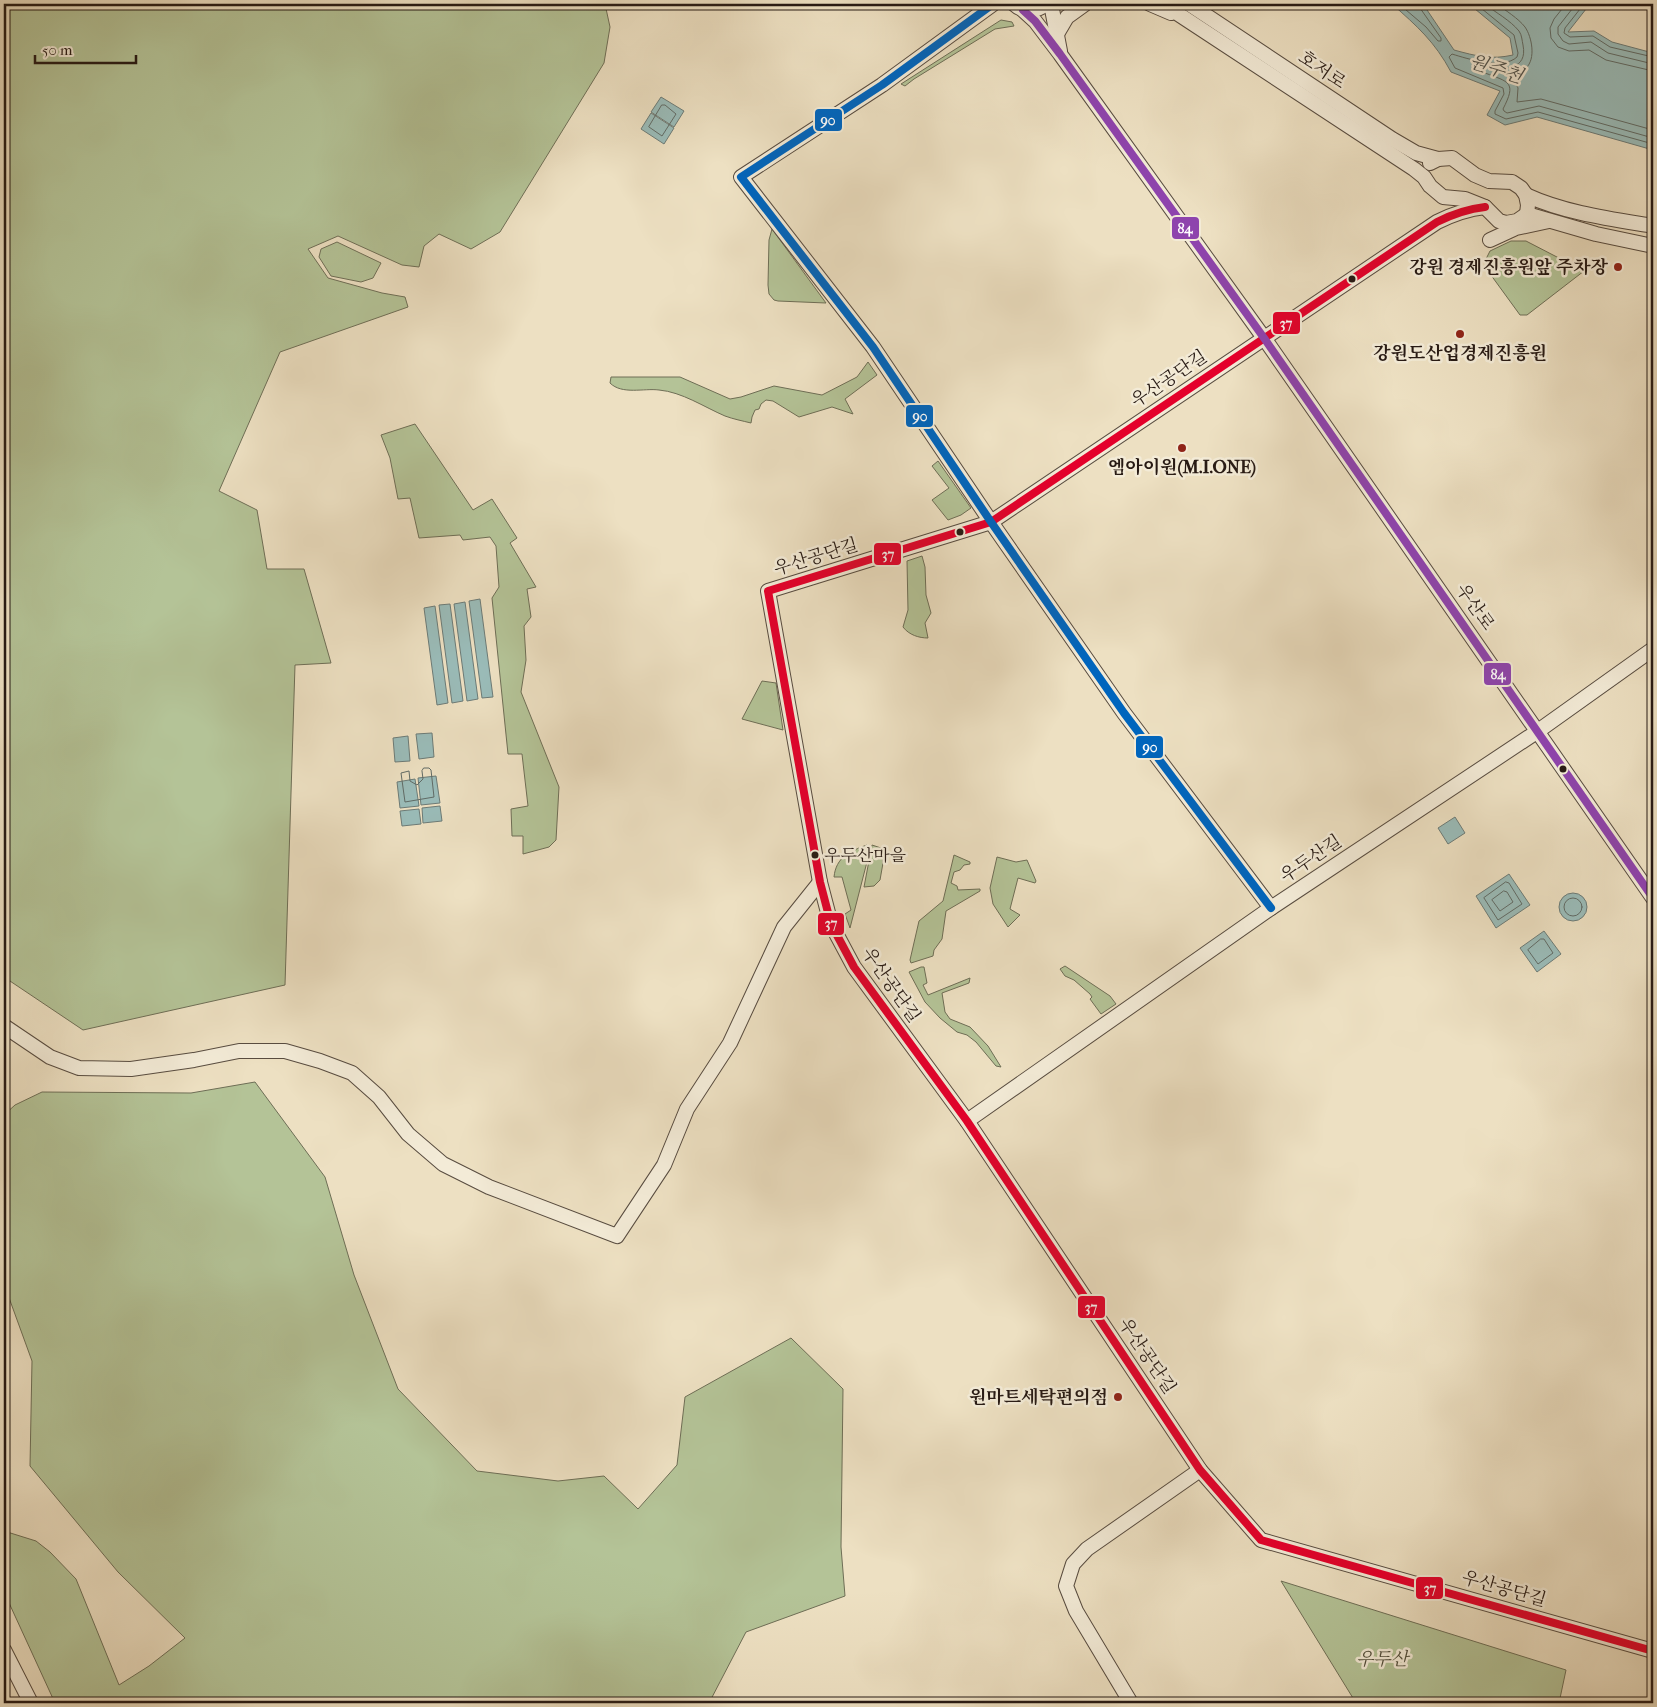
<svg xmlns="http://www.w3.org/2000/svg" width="1657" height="1707" viewBox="0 0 1657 1707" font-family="'IM FELL French Canon','Noto Serif KR',serif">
	<rect width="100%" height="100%" fill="#ede0c2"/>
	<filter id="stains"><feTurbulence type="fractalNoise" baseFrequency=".004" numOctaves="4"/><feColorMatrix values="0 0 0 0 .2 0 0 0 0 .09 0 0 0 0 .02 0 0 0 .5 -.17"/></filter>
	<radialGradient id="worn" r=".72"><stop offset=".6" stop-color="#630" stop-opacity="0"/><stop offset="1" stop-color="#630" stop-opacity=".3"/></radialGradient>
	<g fill="#b4c397" stroke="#6e6e56">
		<path d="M4,4H605L610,27L604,63L500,232L471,249L439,234L424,246L419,267L402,265L338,236L308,249L328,278L382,293L405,297L408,307L280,352L219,491L257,510L267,569H304L331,663L295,665L285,985L83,1030L4,977Z"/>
		<path d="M1001,20L1012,22L1014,26L995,29L914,79L905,86L901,84Z"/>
		<path d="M772,229L826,303L778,301L774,300L769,294L768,285L769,240Z"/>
		<path d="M1511,241H1526L1584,271L1527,315H1520L1488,271L1485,261L1490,251Z"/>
		<path d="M337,242L381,263L373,278L361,282L331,276L319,257L321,249Z"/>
		<path d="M868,362L877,375L845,399L853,414L832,407L799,417L773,401L766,400L761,404L759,409L755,410L752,417L751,423C743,421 733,419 725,416C704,407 682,392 659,390C644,388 622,395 610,383L611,377H680L730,399L741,397L774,386L822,395L857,377Z"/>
		<path d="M415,424L473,510L492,499L517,538L510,543L536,587L527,589L531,617L524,626L526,660L521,692L559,787L556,840L549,847L523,854V836H512L511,809L528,806L522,754H508L492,598L499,587L496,546L490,537L463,540L460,535L419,538L410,498L398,499L390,458L381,435Z"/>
		<path d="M938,461L971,508L961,515L948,520L932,500L949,488L932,466Z"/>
		<path d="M922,556L925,567L926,595L931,613L925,623L928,638C919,638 909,635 903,627L908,610L907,561Z"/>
		<path d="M762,681L776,683L783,730L742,719Z"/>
		<path d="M867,845L868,858L850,928L845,914L851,910L842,877H834C836,857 850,851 867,845Z"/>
		<path d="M872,845L881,848L883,863L880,880L874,886L864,887Z"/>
		<path d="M954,855L970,862V864L964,865L960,870L954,872L951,883L957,886L958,890L980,889V891L946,911L942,939L934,950L933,956L911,963L910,960L919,921L943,901Z"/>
		<path d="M997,857L1016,862L1027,860L1036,881L1035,883L1018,878L1010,909L1020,915L1008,927L993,904L990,888Z"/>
		<path d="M1065,966L1110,996L1116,1004L1101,1014L1090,999L1092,997L1090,994L1074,980L1065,976L1060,969Z"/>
		<path d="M921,967H924L927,983L923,985L928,995L970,978L969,983L942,993L945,1012L950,1019L970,1027L988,1046L1001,1067L996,1066L976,1042L967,1035L957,1032L940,1018L925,1002L909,972Z"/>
		<path d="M255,1082L325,1177L354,1275L398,1389L477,1471L558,1481L604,1476L638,1509L677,1465L685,1397L791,1338L843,1389L841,1547L845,1596L746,1632L709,1703H55L4,1592V1531L36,1541L50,1552L76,1579L119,1685L149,1666L185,1638L118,1572L30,1466L32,1361L4,1284V1115L15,1105L42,1092L191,1093Z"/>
		<path d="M1281,1581L1566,1670L1559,1703H1356Z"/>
	</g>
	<g fill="#9abcb9" stroke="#6c7b77">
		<path d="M1392,4H1423L1454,50C1476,56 1491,60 1513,55L1510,38L1469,4H1590L1568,32L1594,31L1612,42L1653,53V150L1537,117L1505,125L1487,115L1500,91L1451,72C1435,42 1417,26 1392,4Z"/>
		<path d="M661,97L684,111L674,127L651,112Z"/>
		<path d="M651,113L674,128L664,144L641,129Z"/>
		<path d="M480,599L493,697L482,698L469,601Z"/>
		<path d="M465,602L478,699L467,701L454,604Z"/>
		<path d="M450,604L463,701L452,703L439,605Z"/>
		<path d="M435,606L448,703L437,705L424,608Z"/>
		<path d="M432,733L434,757L419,759L416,734Z"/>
		<path d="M408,736L410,761L395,762L393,738Z"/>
		<path d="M436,776L440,803L421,805L418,778Z"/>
		<path d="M415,779L419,806L400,808L397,782Z"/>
		<path d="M440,806L442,821L423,823L422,808Z"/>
		<path d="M419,809L421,824L402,826L400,811Z"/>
		<path d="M1455,817L1465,833L1448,844L1438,828Z"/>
		<path d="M1509,874L1530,905L1496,928L1476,896Z"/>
		<circle cx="1573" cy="907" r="14"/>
		<path d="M1544,931L1561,954L1537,972L1520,948Z"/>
	</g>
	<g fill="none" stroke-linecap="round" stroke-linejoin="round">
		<g stroke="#606b66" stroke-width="1">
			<path d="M1399,4L1426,27L1438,41H1441V38L1420,8L1419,4"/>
			<path d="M1476,4L1514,35L1518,53L1517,57C1503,70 1468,59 1452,54L1449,57L1455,68L1503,88L1504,94L1495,111V114L1506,119L1538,112L1653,144"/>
			<path d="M1485,4C1496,13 1510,20 1519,31C1522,35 1522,41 1523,45C1528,70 1504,70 1486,68L1484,70L1485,73C1509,82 1517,82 1503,109L1504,111L1507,113L1539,106L1653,138"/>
			<path d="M1497,4C1506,11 1518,18 1525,27C1532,37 1536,59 1526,68C1522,72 1516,73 1512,76L1518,88L1517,102L1541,99L1653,130"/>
			<path d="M1566,4L1554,19L1550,28L1551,38L1558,47L1569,51L1589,50L1606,60L1653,71"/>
			<path d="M1576,4L1558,27V34L1563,41L1569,44L1591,42L1608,53L1653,64"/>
			<path d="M1584,4L1565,28L1564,33L1570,37L1593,36L1610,47L1653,57"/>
			<path d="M662,105H665L676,114L662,136L649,127Z"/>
			<path d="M424,768H429L431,770L434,797L405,802L401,773L409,771L410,781L417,785L423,779L422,771Z"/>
			<path d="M1506,882L1509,883L1522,904L1498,920L1484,898Z"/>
			<path d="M1504,891L1507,892L1513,902L1500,911L1492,900Z"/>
			<circle cx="1573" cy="907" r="9"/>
			<path d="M1541,939H1544L1553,953L1538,964L1528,950Z"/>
		</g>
		<g stroke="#584c40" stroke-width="16">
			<g id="minor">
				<path d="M993,4L882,85L741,177L873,347L991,522L1124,713L1271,908"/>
				<path d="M1014,4C1024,13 1036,12 1046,4"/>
				<path d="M1051,4L1060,51"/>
				<path d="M1150,4L1171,13"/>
				<path d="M1163,4L1414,169L1424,177L1430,186L1443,197L1465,199L1485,207L1499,221L1506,223L1517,221L1527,214L1596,234L1653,246"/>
				<path d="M1189,4L1392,139L1416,153L1438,159"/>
				<path d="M1023,10L1035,21L1060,54L1264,338L1653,898"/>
				<path d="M1057,34L1067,17L1085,4"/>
				<path d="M1430,163L1438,159L1452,158L1475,175L1489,181L1512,182L1521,188L1526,195L1528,205L1527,214"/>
				<path d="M1526,195C1565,213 1611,219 1653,226"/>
				<path d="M1485,207C1467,209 1453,214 1437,222L991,522L768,591L820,882L831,924L854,967L967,1121L1200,1470L1261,1540L1653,1651"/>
				<path d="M1490,240L1516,228L1549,221"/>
				<path d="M4,1026L50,1057L79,1068L131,1069L194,1060L239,1051H285L320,1061L352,1073L379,1097L408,1134L443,1164L489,1187L617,1236L664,1165L687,1109L730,1043L784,927L820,882"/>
				<path d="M967,1121L1271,908L1538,731L1653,649"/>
				<path d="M4,1650L31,1703"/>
				<path d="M1131,1703L1076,1611L1066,1586L1073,1564L1087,1549L1200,1470"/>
			</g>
		</g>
		<use href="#minor" stroke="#f3ebd7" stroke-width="14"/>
		<g stroke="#f3ebd7" stroke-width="11">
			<path id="bus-1" d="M1485,207C1467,209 1453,214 1437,222L991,522L768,591L820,882L831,924L854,967L967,1121L1200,1470L1261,1540L1653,1651"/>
		</g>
		<g stroke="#f3ebd7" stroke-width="11">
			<path id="bus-2" d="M993,4L882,85L741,177L873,347L991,522L1124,713L1271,908"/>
		</g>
		<g stroke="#f3ebd7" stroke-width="11">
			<path id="bus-3" d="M1023,10L1035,21L1060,54L1264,338L1653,898"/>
		</g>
		<use href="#bus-1" stroke="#e4002b" stroke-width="8"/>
		<use href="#bus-2" stroke="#0065bd" stroke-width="8"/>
		<use href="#bus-3" stroke="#8e44ad" stroke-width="8"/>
	</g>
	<g fill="#8f2418" stroke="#f3ebd7" stroke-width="2">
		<circle cx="1618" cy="267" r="5"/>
		<circle cx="1460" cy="334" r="5"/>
		<circle cx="1182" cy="448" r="5"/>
		<circle cx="1118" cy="1397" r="5"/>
	</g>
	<g fill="#271a14" stroke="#f3ebd7" stroke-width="2">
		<circle cx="1352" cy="279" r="4.5"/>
		<circle cx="960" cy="532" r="4.5"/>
		<circle cx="1563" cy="769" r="4.5"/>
		<circle cx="815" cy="855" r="4.5"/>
	</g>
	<g text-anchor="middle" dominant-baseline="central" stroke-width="5" stroke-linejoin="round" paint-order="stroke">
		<g font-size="17" fill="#271a14" stroke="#f3ebd7" text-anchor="start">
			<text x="824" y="855">우두산마을</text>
		</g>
		<g font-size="18" fill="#271a14" stroke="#f3ebd7">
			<text transform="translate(1322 70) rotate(34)">호저로</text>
			<text transform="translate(1169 379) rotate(-34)">우산공단길</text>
			<text transform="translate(816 557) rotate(-17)">우산공단길</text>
			<text transform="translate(1475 607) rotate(55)">우산로</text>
			<text transform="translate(1311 859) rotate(-34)">우두산길</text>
			<text transform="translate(891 985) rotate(55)">우산공단길</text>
			<text transform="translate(1147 1356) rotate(56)">우산공단길</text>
			<text transform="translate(1504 1589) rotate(16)">우산공단길</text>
		</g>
		<g font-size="18" font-weight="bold" fill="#271a14" stroke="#f3ebd7" text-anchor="end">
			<text x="1608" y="267">강원 경제진흥원앞 주차장</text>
			<text x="1460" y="353" text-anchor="middle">강원도산업경제진흥원</text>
			<text x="1182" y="467" text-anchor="middle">엠아이원(M.I.ONE)</text>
			<text x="1108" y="1397">원마트세탁편의점</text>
		</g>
		<g font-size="18" font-style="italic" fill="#514d3b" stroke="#f3ebd7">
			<text x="1382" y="1659">우두산</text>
		</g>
		<g font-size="19" font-style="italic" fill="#4f534e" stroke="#f3ebd7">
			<text transform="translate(1496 69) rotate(18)">원주천</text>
		</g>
	</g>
	<g stroke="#f3ebd7" stroke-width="2">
		<rect x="814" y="108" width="29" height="24" rx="5" fill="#0065bd"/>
		<rect x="1171" y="216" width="29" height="24" rx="5" fill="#8e44ad"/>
		<rect x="1272" y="311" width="29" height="24" rx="5" fill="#e4002b"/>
		<rect x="905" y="404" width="29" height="24" rx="5" fill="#0065bd"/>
		<rect x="873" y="542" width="29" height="24" rx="5" fill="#e4002b"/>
		<rect x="1483" y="662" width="29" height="24" rx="5" fill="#8e44ad"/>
		<rect x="1135" y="735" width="29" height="24" rx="5" fill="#0065bd"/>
		<rect x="817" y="912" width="28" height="24" rx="5" fill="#e4002b"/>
		<rect x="1077" y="1295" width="29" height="24" rx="5" fill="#e4002b"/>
		<rect x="1415" y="1576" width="29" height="24" rx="5" fill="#e4002b"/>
	</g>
	<g font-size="14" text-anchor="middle" font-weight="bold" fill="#fff">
		<text x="828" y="125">90</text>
		<text x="1185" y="233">84</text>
		<text x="1286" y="328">37</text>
		<text x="920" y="421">90</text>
		<text x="888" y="559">37</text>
		<text x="1498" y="679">84</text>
		<text x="1150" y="752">90</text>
		<text x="831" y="928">37</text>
		<text x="1091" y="1312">37</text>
		<text x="1430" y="1593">37</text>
	</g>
	<rect width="1657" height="1707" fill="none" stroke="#ede0c2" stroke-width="20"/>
	<rect x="5" y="5" width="1647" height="1697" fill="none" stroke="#271a14" stroke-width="2.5"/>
	<rect x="10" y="10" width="1637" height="1687" fill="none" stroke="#271a14"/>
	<path d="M35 55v8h101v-8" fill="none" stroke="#271a14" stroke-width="2.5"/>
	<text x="42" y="55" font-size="15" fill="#271a14" stroke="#f3ebd7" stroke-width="4" paint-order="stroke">50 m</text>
	<rect width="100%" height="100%" filter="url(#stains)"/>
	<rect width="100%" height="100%" fill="url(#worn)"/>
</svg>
